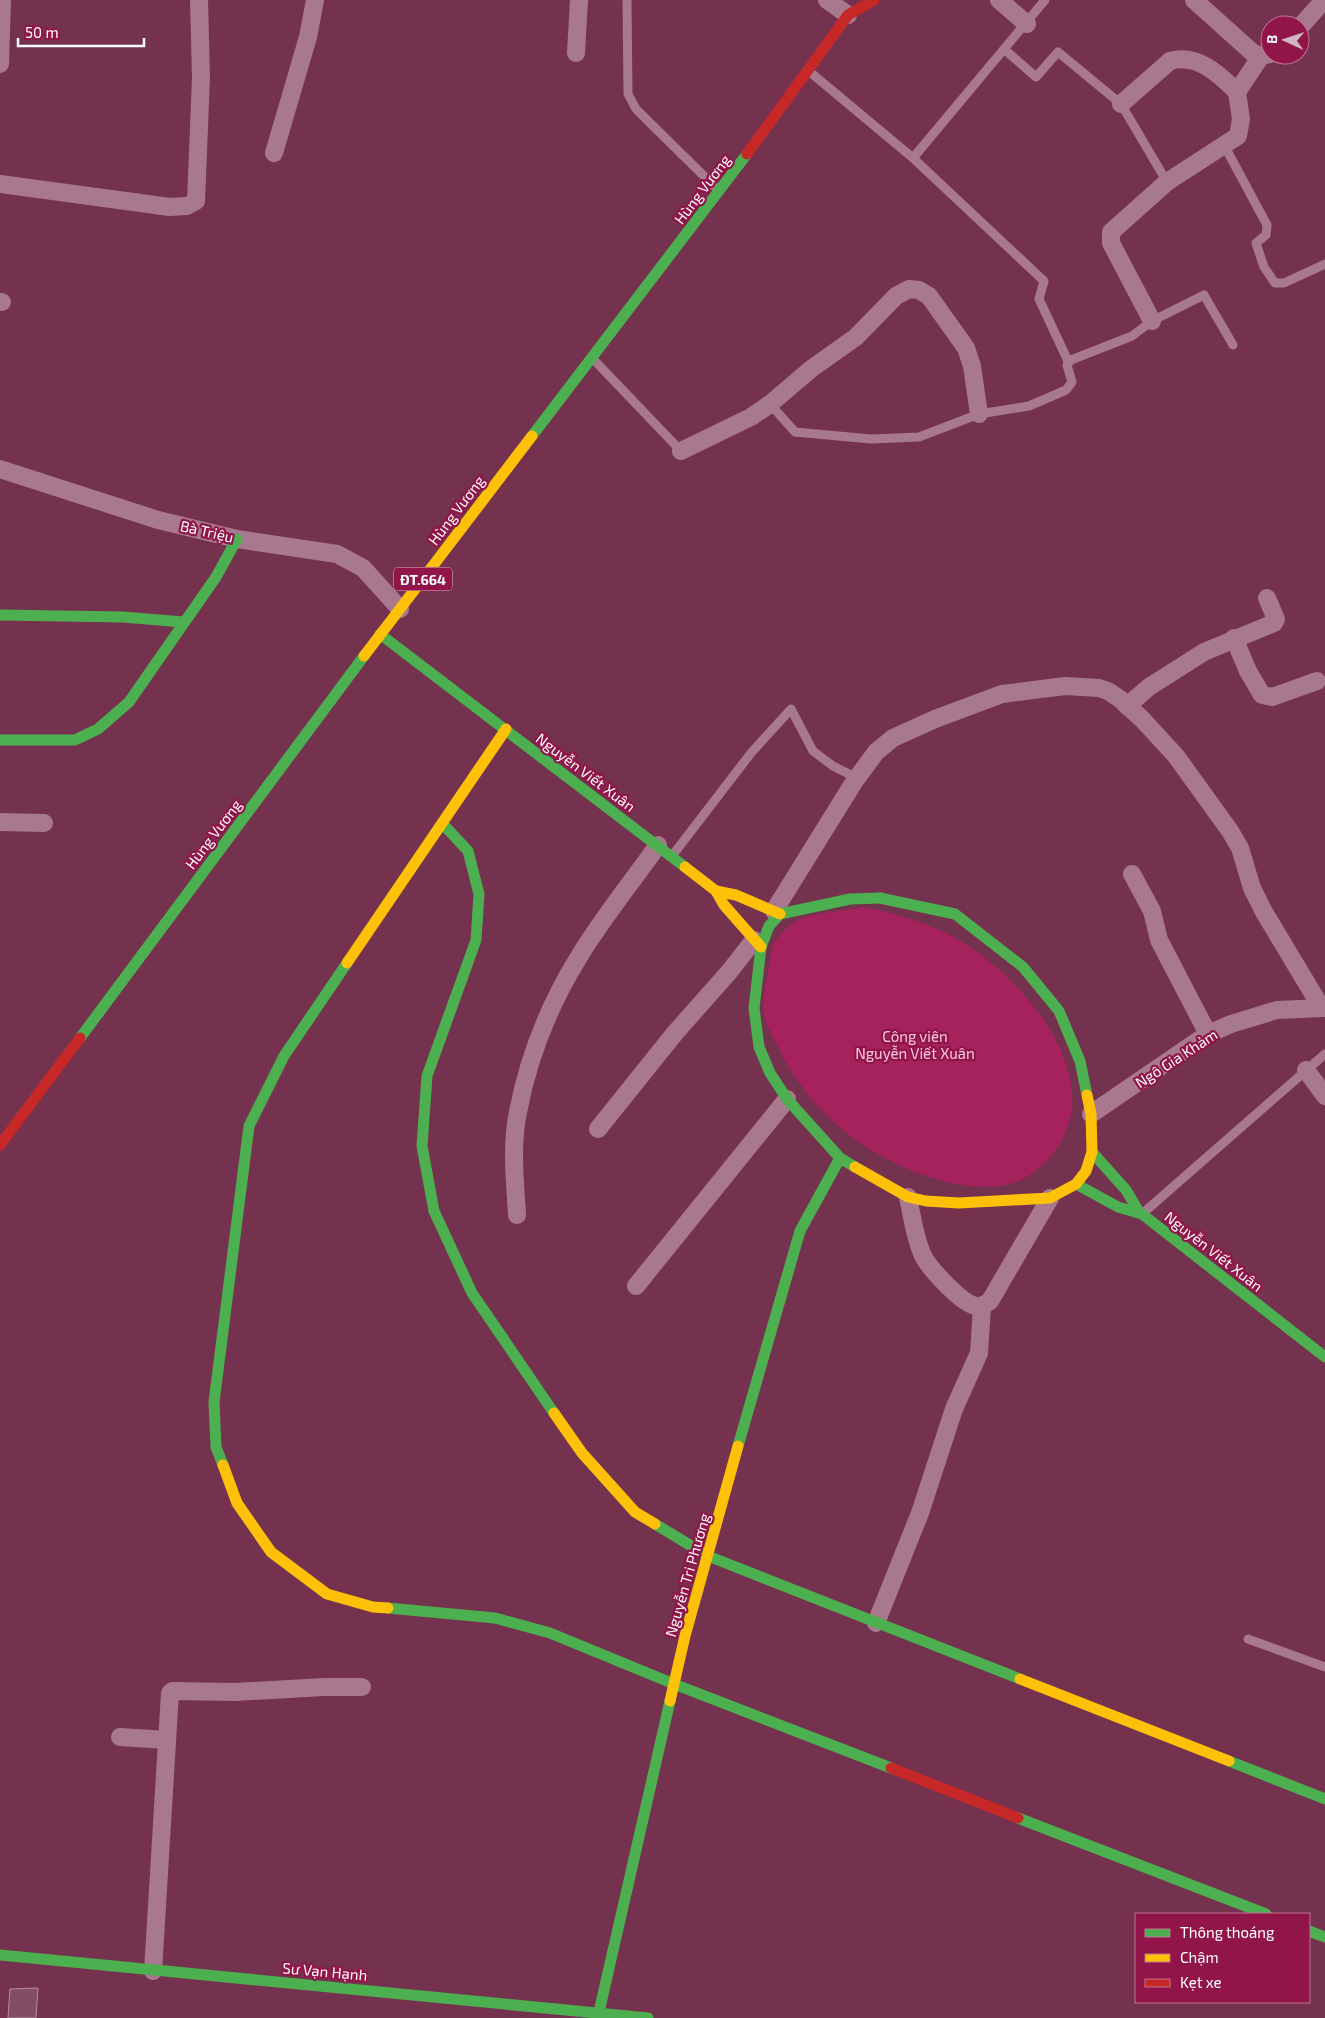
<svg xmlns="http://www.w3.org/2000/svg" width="1325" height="2018" viewBox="0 0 1325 2018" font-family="'Exo 2',sans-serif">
	<rect width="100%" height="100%" fill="#75324e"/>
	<path fill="#a6225c" d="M863,907C898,914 931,923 962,942C1021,977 1105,1073 1059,1145C1047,1163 1028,1181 1005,1185C981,1189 956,1185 933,1178C865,1157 807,1110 777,1045C772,1035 763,1019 763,1007C763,994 767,979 769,966C770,960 770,954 772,948C775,938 790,923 800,919C815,913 846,911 863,907Z"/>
	<path fill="#834d64" stroke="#b68e9f" d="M38,1988L36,2018H8L10,1989Z"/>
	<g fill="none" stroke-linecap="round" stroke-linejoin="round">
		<g stroke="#a8798e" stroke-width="9">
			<path d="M627,0L628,94L636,109L717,189"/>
			<path d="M1005,50L1036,77L1058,52L1121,104L1167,182"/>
			<path d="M810,72L913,158L1044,281L1039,299L1068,361"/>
			<path d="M1224,145L1267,225L1266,235L1256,243L1264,267L1275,283H1284L1325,264"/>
			<path d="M913,158L1045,0"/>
			<path d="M595,361L681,451"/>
			<path d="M770,404L795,432L871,439L919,437L979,414L1029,406L1066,390L1072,382L1067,365L1071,360L1132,336L1152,321L1204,295L1233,345"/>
			<path d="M672,856L751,753L791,709L813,751L833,766L857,778"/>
			<path d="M1142,1214L1325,1054"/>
			<path d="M1248,1639L1325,1667"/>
		</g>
		<g stroke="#a8798e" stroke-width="18">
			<path d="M827,0L848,15"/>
			<path d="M999,0L1027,24"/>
			<path d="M1194,0L1253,53L1261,56L1270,54"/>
			<path d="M1300,27L1324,0"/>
			<path d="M576,53L579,0"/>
			<path d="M0,64L2,0"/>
			<path d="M1121,104L1170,61C1197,53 1219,74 1237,92"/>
			<path d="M274,153L308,37L315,0"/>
			<path d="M0,184L170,207L187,206L196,201L201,78L199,0"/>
			<path d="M0,302H2"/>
			<path d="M1152,321L1111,243V232L1167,182L1238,136L1241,119L1237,92L1261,56"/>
			<path d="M681,451L751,417L770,404L811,369L856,337L896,296L909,289L919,290L929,296L966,348L972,366L979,414"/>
			<path d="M0,469L158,520L237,539L337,554L363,568L400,609"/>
			<path d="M1234,638L1248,671L1262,695L1272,697L1317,681"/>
			<path d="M1127,706L1149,687L1204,652L1274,623L1276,619L1267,598"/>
			<path d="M0,822L44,823"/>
			<path d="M1132,874L1152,911L1159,940L1208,1034"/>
			<path d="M774,911L854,782L876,752L893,738L935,719L1002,694L1065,686L1099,688L1108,691L1120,699L1142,719L1176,756L1230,831L1240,848L1252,888L1264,912L1321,1007"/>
			<path d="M1306,1070L1325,1096"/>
			<path d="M1091,1114L1208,1034L1231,1024L1277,1010L1325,1008"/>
			<path d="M598,1129L675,1033L729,972L754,940"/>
			<path d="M908,1197C912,1217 915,1238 923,1256C930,1269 962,1304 976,1306C981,1307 985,1304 990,1301L1050,1198"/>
			<path d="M517,1215C515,1181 511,1145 518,1112C528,1059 549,1006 577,960C600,921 632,882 658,845"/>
			<path d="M636,1286L787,1099"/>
			<path d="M876,1623L920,1513L954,1409L979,1353L982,1306"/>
			<path d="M120,1737L167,1740"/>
			<path d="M153,1971L170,1693L172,1691L235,1692L324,1687H362"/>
		</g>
		<g stroke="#4caf50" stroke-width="11">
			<path d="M532,436L747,154"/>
			<path d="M0,615L123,617L183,622"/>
			<path d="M380,634L685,867"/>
			<path d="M0,740H75L98,729L129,702L216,577L237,539"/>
			<path d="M442,823L468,851L479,894L476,940L427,1076L422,1146L434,1211L472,1293L554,1413"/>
			<path d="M880,898L955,914L1023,967L1059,1011L1080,1061L1087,1095"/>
			<path d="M80,1038L364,656"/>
			<path d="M1092,1152L1126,1190L1139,1212"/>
			<path d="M855,1167L840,1158L787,1099L770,1073L759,1047L754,1008L761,947L769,926L780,914L850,899L880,898"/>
			<path d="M1076,1184L1118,1207L1142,1214L1325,1357"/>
			<path d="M738,1446L800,1231L840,1158"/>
			<path d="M223,1465L216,1447L214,1402L249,1126L284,1056L347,963"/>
			<path d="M655,1524L708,1556L1020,1679"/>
			<path d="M388,1608L495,1618L550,1633L674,1684L891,1768"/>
			<path d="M1229,1761L1325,1799"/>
			<path d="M1018,1818L1266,1914"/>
			<path d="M1309,1931L1325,1937"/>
			<path d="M0,1955L648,2018"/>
			<path d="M599,2012L670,1701"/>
		</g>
		<g stroke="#ffc107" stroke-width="11">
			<path d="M364,656L532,436"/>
			<path d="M685,867L716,891L724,905L761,947"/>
			<path d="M716,891L736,895L780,914"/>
			<path d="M347,963L506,729"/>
			<path d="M855,1167L908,1197L926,1201L959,1203L1050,1198L1076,1184L1086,1171L1092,1152L1091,1114L1087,1095"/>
			<path d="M554,1413L582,1453L635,1512L655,1524"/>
			<path d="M223,1465L237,1503L271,1552L327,1594L373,1607L388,1608"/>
			<path d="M1020,1679L1229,1761"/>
			<path d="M670,1701L685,1636L738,1446"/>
		</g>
		<g stroke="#c62828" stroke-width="11">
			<path d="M747,154L848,15L874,0"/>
			<path d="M0,1145L80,1038"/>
			<path d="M891,1768L1018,1818"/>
		</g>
	</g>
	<g text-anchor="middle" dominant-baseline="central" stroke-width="4.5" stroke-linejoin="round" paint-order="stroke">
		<rect fill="#921549" stroke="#deb9c8" stroke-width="1" x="394" y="567.5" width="58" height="23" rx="4"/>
		<g font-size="14" font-weight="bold" fill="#fff">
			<text x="423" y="579">ĐT.664</text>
		</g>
		<g font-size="15" fill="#fff" stroke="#921549">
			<text transform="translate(702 189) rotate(-53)">Hùng Vương</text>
			<text transform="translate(456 510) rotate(-53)">Hùng Vương</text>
			<text transform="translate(207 531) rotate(13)">Bà Triệu</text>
			<text transform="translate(586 772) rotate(37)">Nguyễn Viết Xuân</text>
			<text transform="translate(213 834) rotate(-53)">Hùng Vương</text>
			<text transform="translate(1176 1058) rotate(-33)">Ngô Gia Khảm</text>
			<text transform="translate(1214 1251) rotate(38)">Nguyễn Viết Xuân</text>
			<text transform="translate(687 1575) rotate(-74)">Nguyễn Tri Phương</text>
			<text transform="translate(325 1971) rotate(5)">Sư Vạn Hạnh</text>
		</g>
		<g font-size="15" fill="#fccae0" stroke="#921549">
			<text x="915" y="1036">Công viên<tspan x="915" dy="17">Nguyễn Viết Xuân</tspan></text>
		</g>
	</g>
	<rect x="1135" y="1913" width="175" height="90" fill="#921549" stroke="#be7392"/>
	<rect x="1145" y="1929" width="25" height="8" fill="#4caf50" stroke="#be7392"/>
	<text x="1180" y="1938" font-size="15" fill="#ffffff">Thông thoáng</text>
	<rect x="1145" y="1954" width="25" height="8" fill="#ffc107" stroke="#be7392"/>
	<text x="1180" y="1963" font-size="15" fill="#ffffff">Chậm</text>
	<rect x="1145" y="1979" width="25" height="8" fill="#c62828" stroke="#be7392"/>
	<text x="1180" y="1988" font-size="15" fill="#ffffff">Kẹt xe</text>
	<g transform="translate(1285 40) rotate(273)"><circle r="24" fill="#921549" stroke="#be7392"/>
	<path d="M0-4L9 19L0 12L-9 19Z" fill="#cfb7c1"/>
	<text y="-8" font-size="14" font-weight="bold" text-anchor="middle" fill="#ffffff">B</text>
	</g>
	<path d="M18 38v8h126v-8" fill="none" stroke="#ffffff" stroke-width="2.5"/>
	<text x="25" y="38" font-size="15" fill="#ffffff" stroke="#921549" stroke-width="4" paint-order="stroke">50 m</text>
</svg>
